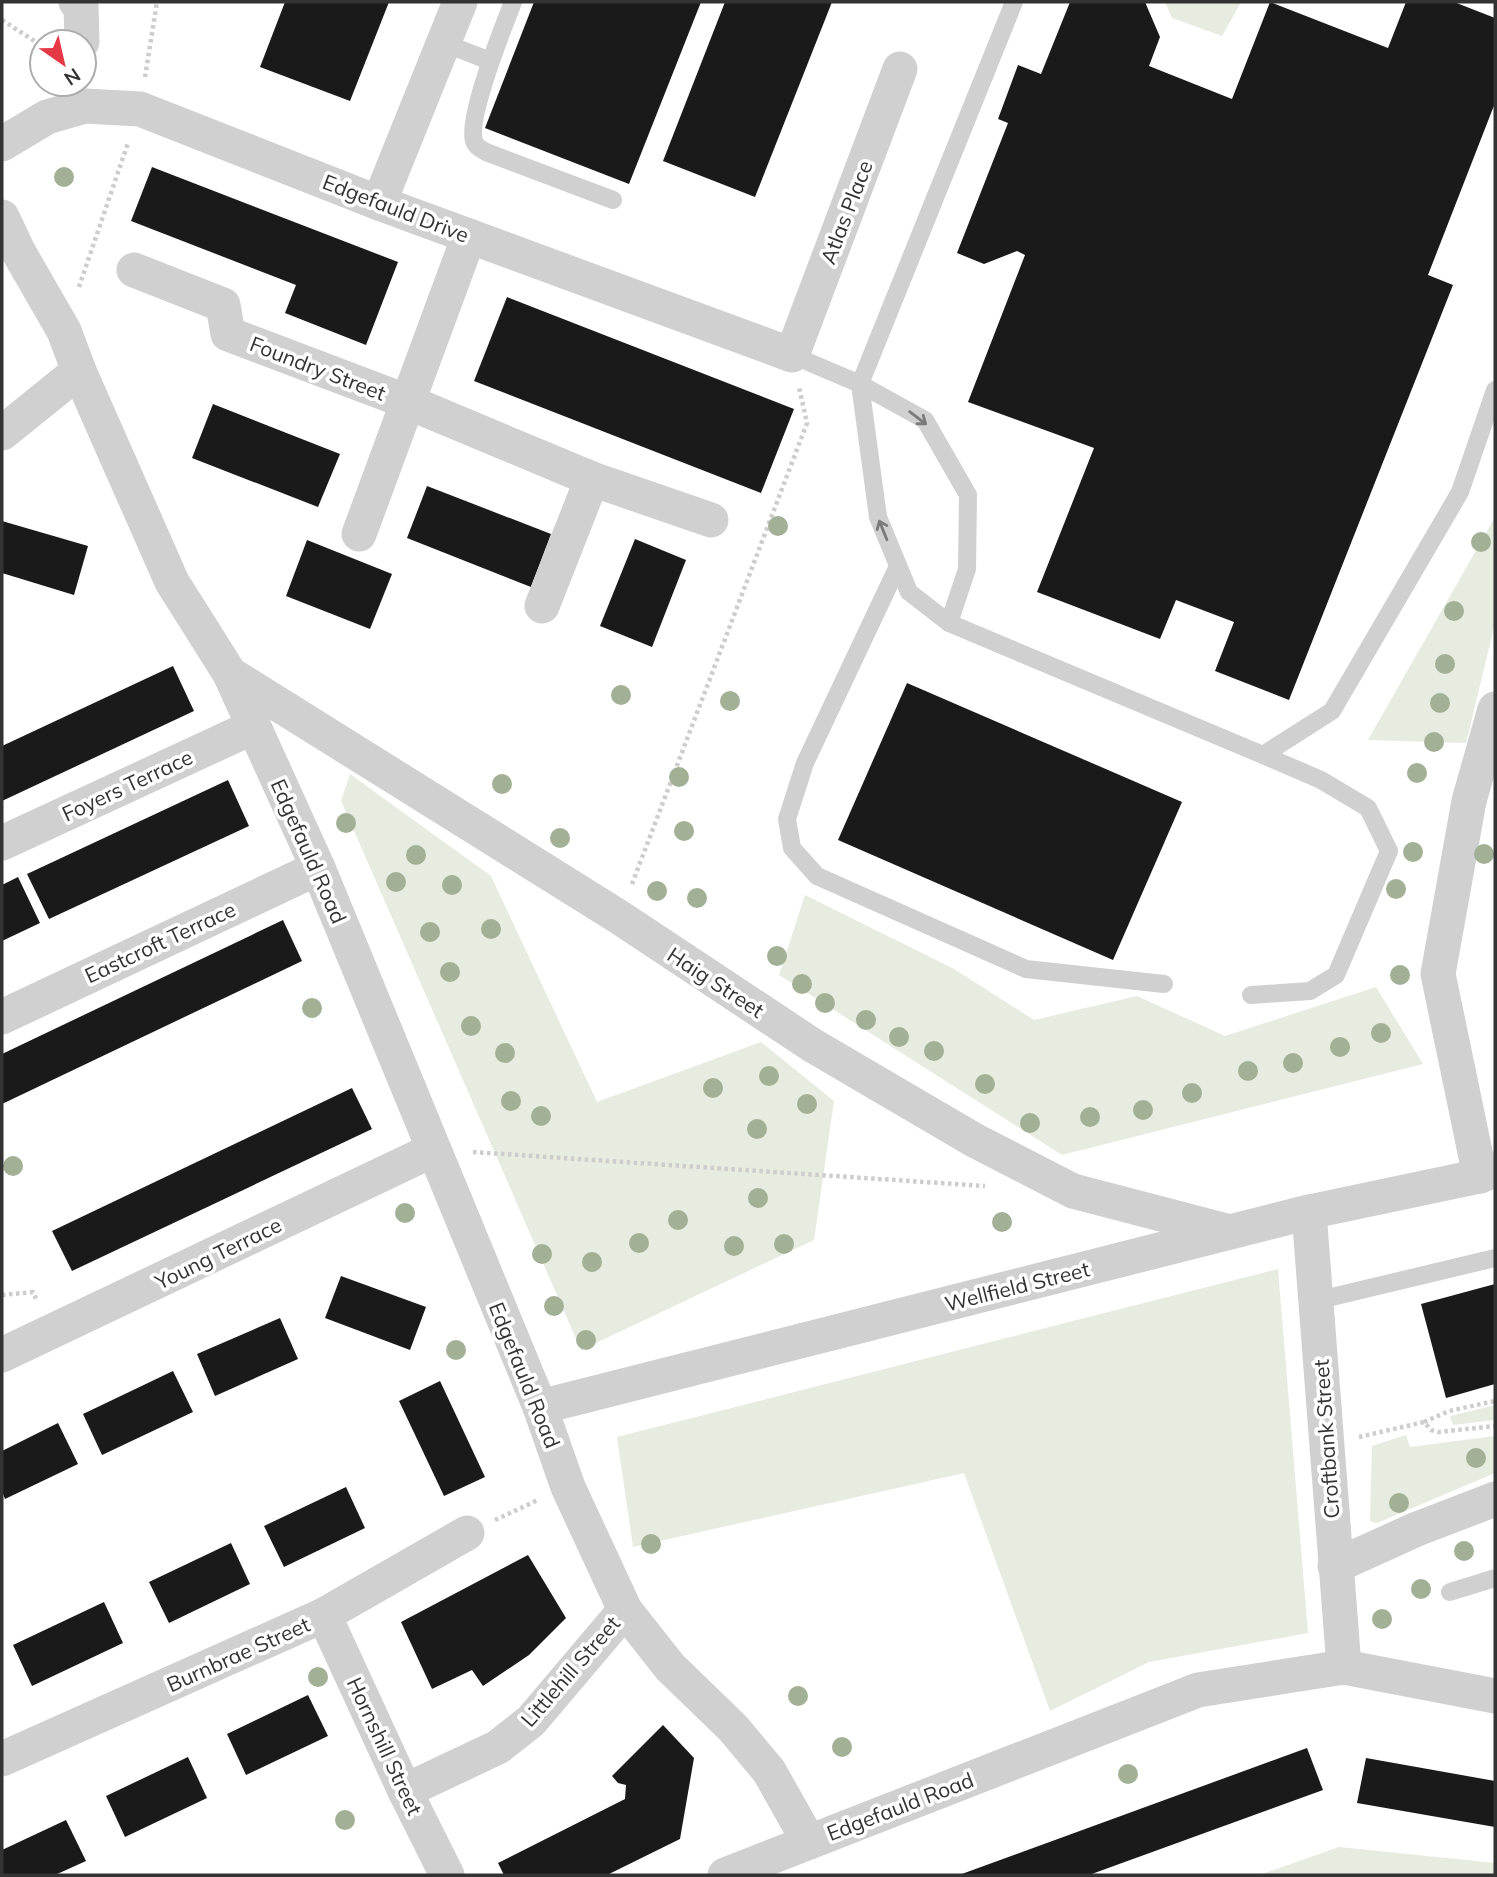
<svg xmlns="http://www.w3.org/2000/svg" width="1497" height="1877" viewBox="0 0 1497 1877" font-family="Mulish,sans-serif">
	<rect width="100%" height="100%" fill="#fff"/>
	<g fill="#e6ecdf">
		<path d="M1165,2H1241L1222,36L1172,18Z"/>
		<path d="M1495,517V623L1466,743L1368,740Z"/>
		<path d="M350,774L491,876L597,1102L761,1042L834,1101L814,1240L581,1350L341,801Z"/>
		<path d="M805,895L954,969L1034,1020L1137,996L1225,1036L1376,987L1423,1064L1062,1155L779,975Z"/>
		<path d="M1278,1269L1308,1633L1149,1662L1050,1711L964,1473L633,1547L617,1437Z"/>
		<path d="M1495,1405V1420L1453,1425L1450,1416Z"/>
		<path d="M1406,1435L1410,1447L1495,1436V1473L1377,1523L1370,1521L1372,1446Z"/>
		<path d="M1339,1847L1495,1863V1875H1259Z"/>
	</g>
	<g fill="#1a1a1a">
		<path d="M285,2H389L350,101L260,67Z"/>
		<path d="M534,2H701L629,184L485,128Z"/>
		<path d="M725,2H832L755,197L663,161Z"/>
		<path d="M1070,2H1145L1160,37L1149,66L1232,99L1270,2L1388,48L1406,2H1454L1495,18V103L1428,275L1453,285L1289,700L1215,671L1234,622L1176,600L1160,639L1037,592L1094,448L968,402L1025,255L1017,251L984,264L957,253L1008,123L998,119L1018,65L1041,74Z"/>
		<path d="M152,167L398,262L366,345L285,313L296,285L131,221Z"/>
		<path d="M507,297L794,409L761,493L474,381Z"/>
		<path d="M213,404L340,454L318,507L192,458Z"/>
		<path d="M427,486L551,534L531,587L407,538Z"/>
		<path d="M2,521L88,546L74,595L2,573Z"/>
		<path d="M635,539L686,560L652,647L600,626Z"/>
		<path d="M307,540L392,574L370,629L286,596Z"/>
		<path d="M173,666L194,711L2,801V746Z"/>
		<path d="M907,683L1182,802L1113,960L838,840Z"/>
		<path d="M228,780L249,826L49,919L27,874Z"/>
		<path d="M18,877L40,923L2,941V885Z"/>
		<path d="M283,920L302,961L2,1104V1054Z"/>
		<path d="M352,1088L372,1129L72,1271L52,1231Z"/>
		<path d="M341,1276L426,1307L410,1350L325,1318Z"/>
		<path d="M1495,1284V1384L1446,1398L1421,1304Z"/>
		<path d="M280,1318L298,1359L215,1396L197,1354Z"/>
		<path d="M173,1371L193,1412L102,1455L83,1414Z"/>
		<path d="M440,1381L485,1477L444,1496L399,1401Z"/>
		<path d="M58,1423L78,1464L5,1499L2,1492V1451Z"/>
		<path d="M346,1487L365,1528L284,1567L264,1526Z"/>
		<path d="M231,1543L250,1584L169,1623L149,1582Z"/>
		<path d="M528,1555L566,1618L529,1655L483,1686L472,1670L432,1689L401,1622Z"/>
		<path d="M104,1602L123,1643L32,1686L13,1645Z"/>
		<path d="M308,1695L328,1736L246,1775L227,1734Z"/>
		<path d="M663,1725L694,1758L680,1839L607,1875H504L498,1863L625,1799L626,1785L618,1783L612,1776Z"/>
		<path d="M1307,1748L1323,1790L1089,1875H959Z"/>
		<path d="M188,1757L207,1798L125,1837L106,1796Z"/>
		<path d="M1366,1758L1495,1781V1827L1357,1803Z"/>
		<path d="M66,1820L86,1861L55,1875H2V1850Z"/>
	</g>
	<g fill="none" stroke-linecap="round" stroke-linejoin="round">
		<g stroke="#cdcdcd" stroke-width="4.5" stroke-dasharray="3.5 3.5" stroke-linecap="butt">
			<path d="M2,20L42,46"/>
			<path d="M145,77L157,2"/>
			<path d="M79,287L128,143"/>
			<path d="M632,884L807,423L799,387"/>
			<path d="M473,1152L985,1186"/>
			<path d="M2,1295L33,1292L37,1301"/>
			<path d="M1424,1422L1449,1411L1495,1401"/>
			<path d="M1359,1437L1424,1422L1431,1430L1438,1432L1495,1426"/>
			<path d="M495,1520L538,1500"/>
		</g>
		<g stroke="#d0d0d0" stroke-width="18">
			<path d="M513,2C503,28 467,117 474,141C476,147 480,148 486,152L613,200"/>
			<path d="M1014,2L860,384L878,517L909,592L949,623L1263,755L1332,711L1460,492L1495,390"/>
			<path d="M444,43L490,61"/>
			<path d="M792,355L860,384L925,420L968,495L967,569L949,623"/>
			<path d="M898,566L805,763L787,819L792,848L817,876L1026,969L1164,984"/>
			<path d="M1251,995L1310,991L1336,975L1389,851L1368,808L1321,780L1263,755"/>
			<path d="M1315,1301L1495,1258"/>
			<path d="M1450,1592L1495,1578"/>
		</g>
		<g stroke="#d0d0d0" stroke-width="35">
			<path d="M76,2L81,5L82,42"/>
			<path d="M2,144L47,117L85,106L140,109L379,203L792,355L900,69"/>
			<path d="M379,203L460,2"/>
			<path d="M2,217L18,251L64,331L79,371L172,582L230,674L318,868L540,1407L568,1487L625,1610L670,1667L733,1728L769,1771L809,1842"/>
			<path d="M134,270L223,305L228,334L408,402L592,479L711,520"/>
			<path d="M2,433L79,371"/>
			<path d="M359,534L469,236"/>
			<path d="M542,606L592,479"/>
			<path d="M230,674L619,917L812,1045L974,1140L1073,1191L1230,1232"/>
			<path d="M2,843L253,727"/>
			<path d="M2,1017L318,868"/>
			<path d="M1480,1176L1438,974L1469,801L1495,709"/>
			<path d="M1309,1212L1344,1667"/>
			<path d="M2,1355L433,1150"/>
			<path d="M540,1407L1309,1212L1480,1176L1495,1170"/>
			<path d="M1335,1566L1417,1529L1495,1499"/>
			<path d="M324,1615L405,1791L447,1875"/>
			<path d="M2,1759L324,1615L467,1533"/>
			<path d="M405,1791L498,1747L531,1721L625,1610"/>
			<path d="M725,1875L1198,1690L1344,1667L1495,1696"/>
		</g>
	</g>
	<g fill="#a2b095">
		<circle cx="64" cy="177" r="10"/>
		<circle cx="778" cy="526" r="10"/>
		<circle cx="1481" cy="542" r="10"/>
		<circle cx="1454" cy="611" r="10"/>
		<circle cx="1445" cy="664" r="10"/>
		<circle cx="621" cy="695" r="10"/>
		<circle cx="730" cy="701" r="10"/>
		<circle cx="1440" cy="703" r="10"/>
		<circle cx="1434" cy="742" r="10"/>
		<circle cx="1417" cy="773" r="10"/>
		<circle cx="679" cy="777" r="10"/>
		<circle cx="502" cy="784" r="10"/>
		<circle cx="346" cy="823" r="10"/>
		<circle cx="684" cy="831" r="10"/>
		<circle cx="560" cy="838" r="10"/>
		<circle cx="1413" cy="852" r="10"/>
		<circle cx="1484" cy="854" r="10"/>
		<circle cx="416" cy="855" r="10"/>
		<circle cx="396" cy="882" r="10"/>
		<circle cx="452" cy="885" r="10"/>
		<circle cx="1396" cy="889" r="10"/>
		<circle cx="657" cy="891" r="10"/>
		<circle cx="697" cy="898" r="10"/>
		<circle cx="491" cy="929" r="10"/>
		<circle cx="430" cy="932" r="10"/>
		<circle cx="777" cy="956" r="10"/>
		<circle cx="450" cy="972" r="10"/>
		<circle cx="1400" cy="975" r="10"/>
		<circle cx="802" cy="984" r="10"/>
		<circle cx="825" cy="1003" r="10"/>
		<circle cx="312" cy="1008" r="10"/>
		<circle cx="866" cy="1020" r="10"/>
		<circle cx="471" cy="1026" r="10"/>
		<circle cx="1381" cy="1033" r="10"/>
		<circle cx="899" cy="1037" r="10"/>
		<circle cx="1340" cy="1047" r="10"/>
		<circle cx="934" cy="1051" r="10"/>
		<circle cx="505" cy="1053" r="10"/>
		<circle cx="1293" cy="1063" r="10"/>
		<circle cx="1248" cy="1071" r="10"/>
		<circle cx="769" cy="1076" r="10"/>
		<circle cx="985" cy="1084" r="10"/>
		<circle cx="713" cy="1088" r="10"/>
		<circle cx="1192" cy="1093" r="10"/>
		<circle cx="511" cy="1101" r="10"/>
		<circle cx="807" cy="1104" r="10"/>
		<circle cx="1143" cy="1110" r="10"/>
		<circle cx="541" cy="1116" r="10"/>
		<circle cx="1090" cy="1117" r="10"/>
		<circle cx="1030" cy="1123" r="10"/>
		<circle cx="757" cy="1129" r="10"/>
		<circle cx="13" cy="1166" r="10"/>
		<circle cx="758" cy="1198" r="10"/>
		<circle cx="405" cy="1213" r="10"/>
		<circle cx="678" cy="1220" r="10"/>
		<circle cx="1002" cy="1222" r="10"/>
		<circle cx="639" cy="1243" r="10"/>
		<circle cx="784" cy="1244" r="10"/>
		<circle cx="734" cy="1246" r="10"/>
		<circle cx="542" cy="1254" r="10"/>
		<circle cx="592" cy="1262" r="10"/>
		<circle cx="554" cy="1306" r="10"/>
		<circle cx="586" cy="1340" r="10"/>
		<circle cx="456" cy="1350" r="10"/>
		<circle cx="1476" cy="1458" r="10"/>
		<circle cx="1399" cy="1503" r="10"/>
		<circle cx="651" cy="1544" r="10"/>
		<circle cx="1464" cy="1551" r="10"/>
		<circle cx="1421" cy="1589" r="10"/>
		<circle cx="1382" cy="1619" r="10"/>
		<circle cx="318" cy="1677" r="10"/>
		<circle cx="798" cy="1696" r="10"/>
		<circle cx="842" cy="1747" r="10"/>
		<circle cx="1128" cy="1774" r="10"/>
		<circle cx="345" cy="1820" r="10"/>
	</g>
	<defs><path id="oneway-shaft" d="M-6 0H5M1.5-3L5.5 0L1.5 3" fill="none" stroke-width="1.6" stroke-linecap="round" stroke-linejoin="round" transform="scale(1.75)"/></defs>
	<g stroke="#7a7a7a">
		<use href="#oneway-shaft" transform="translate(918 418) rotate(37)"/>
		<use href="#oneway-shaft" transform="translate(883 530) rotate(-112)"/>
	</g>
	<g text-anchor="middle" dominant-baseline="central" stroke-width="7" stroke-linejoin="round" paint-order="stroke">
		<g font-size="21" fill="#333" stroke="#fff">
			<text transform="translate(396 208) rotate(21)">Edgefauld Drive</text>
			<text transform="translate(846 212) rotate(-69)">Atlas Place</text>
			<text transform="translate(318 368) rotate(21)">Foundry Street</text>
			<text transform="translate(127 785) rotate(-25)">Foyers Terrace</text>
			<text transform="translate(309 851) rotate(66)">Edgefauld Road</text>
			<text transform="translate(160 942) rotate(-25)">Eastcroft Terrace</text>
			<text transform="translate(716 982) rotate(33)">Haig Street</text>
			<text transform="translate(218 1253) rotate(-26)">Young Terrace</text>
			<text transform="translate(1017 1286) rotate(-14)">Wellfield Street</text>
			<text transform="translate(525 1375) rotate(68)">Edgefauld Road</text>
			<text transform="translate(1326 1439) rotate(-94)">Croftbank Street</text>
			<text transform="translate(238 1654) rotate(-24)">Burnbrae Street</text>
			<text transform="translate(570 1671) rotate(-49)">Littlehill Street</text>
			<text transform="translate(385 1746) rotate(65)">Hornshill Street</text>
			<text transform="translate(900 1806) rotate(-21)">Edgefauld Road</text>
		</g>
	</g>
	<rect width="1497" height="1877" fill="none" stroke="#333333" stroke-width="7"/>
	<g transform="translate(63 63) rotate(146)"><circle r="33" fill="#ffffff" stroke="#adadad" stroke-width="2"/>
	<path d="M0-5L12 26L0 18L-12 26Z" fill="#e63946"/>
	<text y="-10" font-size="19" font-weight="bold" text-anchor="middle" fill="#333333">N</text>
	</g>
</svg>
